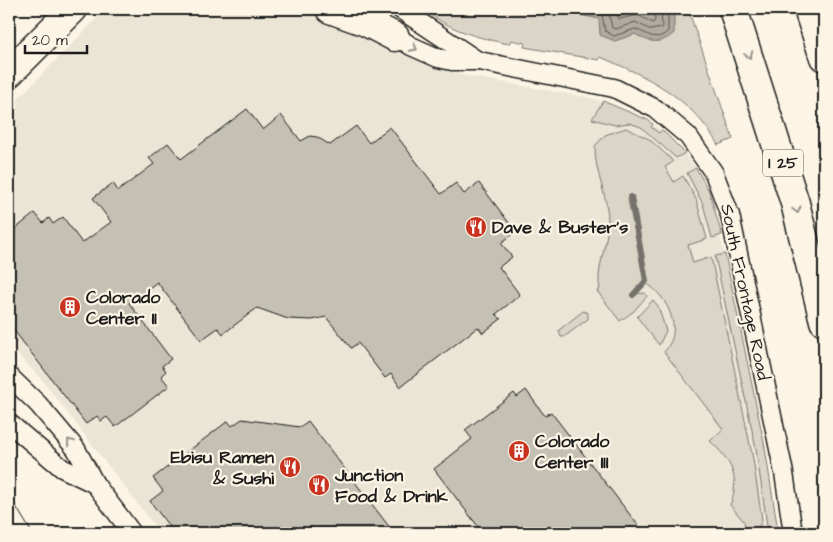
<svg xmlns="http://www.w3.org/2000/svg" width="833" height="542" viewBox="0 0 833 542" font-family="'Architects Daughter',sans-serif">
	<rect width="100%" height="100%" fill="#fcf5e5"/>
	<filter id="ink" filterUnits="userSpaceOnUse"><feTurbulence type="fractalNoise" baseFrequency=".02" numOctaves="2"/><feDisplacementMap in="SourceGraphic" scale="10" xChannelSelector="R" yChannelSelector="G"/><feConvolveMatrix kernelMatrix="1 2 1 2 8 2 1 2 1" color-interpolation-filters="sRGB"/></filter>
	<g filter="url(#ink)">
		<path fill="#ebe5d6" d="M106,9H293L343,22L382,40L404,54L430,66L467,76L592,98L637,114L662,130L673,140L696,168L714,206L765,448L778,533H160L43,381L9,345V108Z"/>
		<g fill="#dbd5c8" stroke="#7c7872">
			<path d="M423,9H688L733,139L718,145C692,98 647,76 600,57L599,60L524,47L525,43L511,40L509,44C478,38 449,30 423,9Z"/>
			<path d="M603,101L648,120L653,124L651,127L659,133L662,130L685,153L676,158L641,127L629,123L615,125L592,119Z"/>
			<path d="M626,128L649,139L670,158L673,162L665,167L674,182L683,176L696,199L707,239L688,245L693,263L711,257L753,459L762,520L756,533H741L745,523L730,505C741,478 731,460 710,441L723,429L664,352C668,347 672,341 673,334C676,317 662,292 647,284L632,202L634,196L630,195L628,200L644,278L640,287L638,285L633,294L645,293L647,296L634,311L620,321L597,291L600,289C595,272 608,243 608,223C609,197 594,173 595,146L605,135Z"/>
			<path d="M696,168L709,191L722,235L712,238L703,204L687,173Z"/>
			<path d="M725,254L765,448L778,531L768,532L756,449L715,256Z"/>
			<path d="M653,300L658,306L666,331L659,345L637,317Z"/>
			<path d="M583,311L588,313V319L564,337H561L559,330Z"/>
		</g>
		<path fill="#b0aba1" stroke="#75726c" d="M578,9H671L674,12V33C661,45 649,43 635,34L615,41L600,35L599,19L576,14Z"/>
		<g fill="none" stroke-linecap="round" stroke-linejoin="round">
			<g stroke="#575551" stroke-width="1">
				<path d="M582,9L602,15L605,31L614,36L635,29C647,33 657,43 668,31V9"/>
				<path d="M603,9L609,14L612,28L616,29L635,22L651,30L662,28L661,9"/>
				<path d="M614,9L619,19L638,15L653,23L655,20L654,9"/>
			</g>
			<path stroke="#75726c" stroke-width="6" d="M631,197L646,281L633,295"/>
		</g>
		<g fill="#c4c0b3" stroke="#1c1c1c">
			<path d="M247,109L263,130L281,115L301,141L310,136L317,137L330,145L356,126L369,143L390,127L441,194L456,183L464,194L479,183L516,232L501,243L512,257L499,267L520,295L496,314L501,319L483,333L478,327L400,387L391,374L385,378L358,343L351,348L326,317L312,320L288,319L257,308L223,334L218,328L201,340L157,282L129,303L171,359L162,366L166,371L161,376L169,386L115,427L107,417L101,421L97,416L86,424L9,324V234L35,213L43,223L49,218L53,224L63,217L82,243L111,222L93,198L113,183L118,191L154,164L149,158L168,143L181,159Z"/>
			<path d="M526,390L545,416L551,412L644,533H483L434,469L472,439L465,430L514,393L517,397Z"/>
			<path d="M242,419L300,427L308,421L394,533H174L150,501L163,491L153,478L228,421L232,426Z"/>
		</g>
		<g fill="none" stroke-linecap="round" stroke-linejoin="round">
			<g stroke="#1c1c1c" stroke-width="21">
				<g id="street">
					<path d="M400,9L478,61"/>
					<path d="M388,31L411,46L438,58L452,61H479L614,88L656,109L688,136L714,173L730,215L784,473L793,533"/>
					<path d="M9,376L38,404L76,449L95,484L132,533"/>
					<path d="M9,423L62,468L95,484"/>
				</g>
			</g>
			<g stroke="#1c1c1c" stroke-width="31">
				<g id="primary">
					<path d="M330,9L366,22L395,37"/>
					<path d="M9,73L73,9"/>
				</g>
			</g>
			<g stroke="#1c1c1c" stroke-width="31">
				<g id="highway">
					<path d="M733,9L795,203L824,321"/>
					<path d="M808,9L824,57"/>
				</g>
			</g>
			<use href="#street" stroke="#fcf5e5" stroke-width="18"/>
			<use href="#primary" stroke="#fcf5e5" stroke-width="28"/>
			<use href="#highway" stroke="#fcf5e5" stroke-width="28"/>
			<g stroke="#1c1c1c" stroke-width="1">
				<path d="M9,495L32,533"/>
				<path d="M9,522L16,533"/>
			</g>
		</g>
		<defs><path id="oneway-chevron" d="M-2-3.5L2.5 0L-2 3.5" fill="none" stroke-width="1.6" stroke-linecap="round" stroke-linejoin="round" transform="scale(1.25)"/></defs>
		<g stroke="#97938b">
			<use href="#oneway-chevron" transform="translate(414 48) rotate(28)"/>
			<use href="#oneway-chevron" transform="translate(749 55) rotate(72)"/>
			<use href="#oneway-chevron" transform="translate(797 210) rotate(75)"/>
			<use href="#oneway-chevron" transform="translate(70 442) rotate(-129)"/>
		</g>
	</g>
	<defs>
		<g id="restaurant-disc" transform="scale(1.125)"><circle r="9.5" fill="#c8321e" stroke="#fcf5e5"/><path d="M-5-6h1v4h1v-4h1v4h1v-4h1v5L-1.5 .5V6h-2V.5L-5-1ZM5-6V6H3V1.5H1.5Q1.5-4 5-6Z" fill="#fff"/></g>
		<g id="building-disc" transform="scale(1.125)"><circle r="9.5" fill="#c8321e" stroke="#fcf5e5"/><path d="M-4-6H4V6H1V3H-1V6H-4ZM-2.5-4.3h1.7v1.8h-1.7ZM.8-4.3h1.7v1.8H.8ZM-2.5-1h1.7V.8h-1.7ZM.8-1h1.7V.8H.8Z" fill="#fff"/></g>
	</defs>
	<g fill-rule="evenodd">
		<use href="#restaurant-disc" x="476" y="227"/>
		<use href="#building-disc" x="70" y="307"/>
		<use href="#building-disc" x="519" y="451"/>
		<use href="#restaurant-disc" x="290" y="467"/>
		<use href="#restaurant-disc" x="319" y="485"/>
	</g>
	<g text-anchor="middle" dominant-baseline="central" stroke-width="4.5" stroke-linejoin="round" paint-order="stroke">
		<rect fill="#fcf5e5" stroke="#5f5d58" stroke-width="1" x="763" y="149.5" width="40" height="27" rx="4"/>
		<g font-size="16" font-weight="bold" fill="#1c1c1c">
			<text x="783" y="163">I 25</text>
		</g>
		<g font-size="18" font-weight="bold" fill="#1c1c1c" stroke="#fcf5e5" text-anchor="start">
			<text x="492" y="227">Dave &amp; Buster's</text>
			<text x="86" y="297">Colorado<tspan x="86" dy="21">Center II</tspan></text>
			<text x="535" y="441">Colorado<tspan x="535" dy="21">Center III</tspan></text>
			<text x="274" y="457" text-anchor="end">Ebisu Ramen<tspan x="274" dy="21">&amp; Sushi</tspan></text>
			<text x="335" y="475">Junction<tspan x="335" dy="21">Food &amp; Drink</tspan></text>
		</g>
		<g font-size="18" fill="#1c1c1c" stroke="#fcf5e5">
			<text transform="translate(745 292) rotate(78)">South Frontage Road</text>
		</g>
	</g>
	<rect width="833" height="542" fill="none" stroke="#fcf5e5" stroke-width="30"/>
	<rect x="15" y="15" width="803" height="512" fill="none" stroke="#1c1c1c" stroke-width="2" filter="url(#ink)"/>
	<path d="M25 45v8h62v-8" fill="none" stroke="#1c1c1c" stroke-width="2.5"/>
	<text x="32" y="45" font-size="15" fill="#1c1c1c" stroke="#fcf5e5" stroke-width="4" paint-order="stroke">20 m</text>
</svg>
